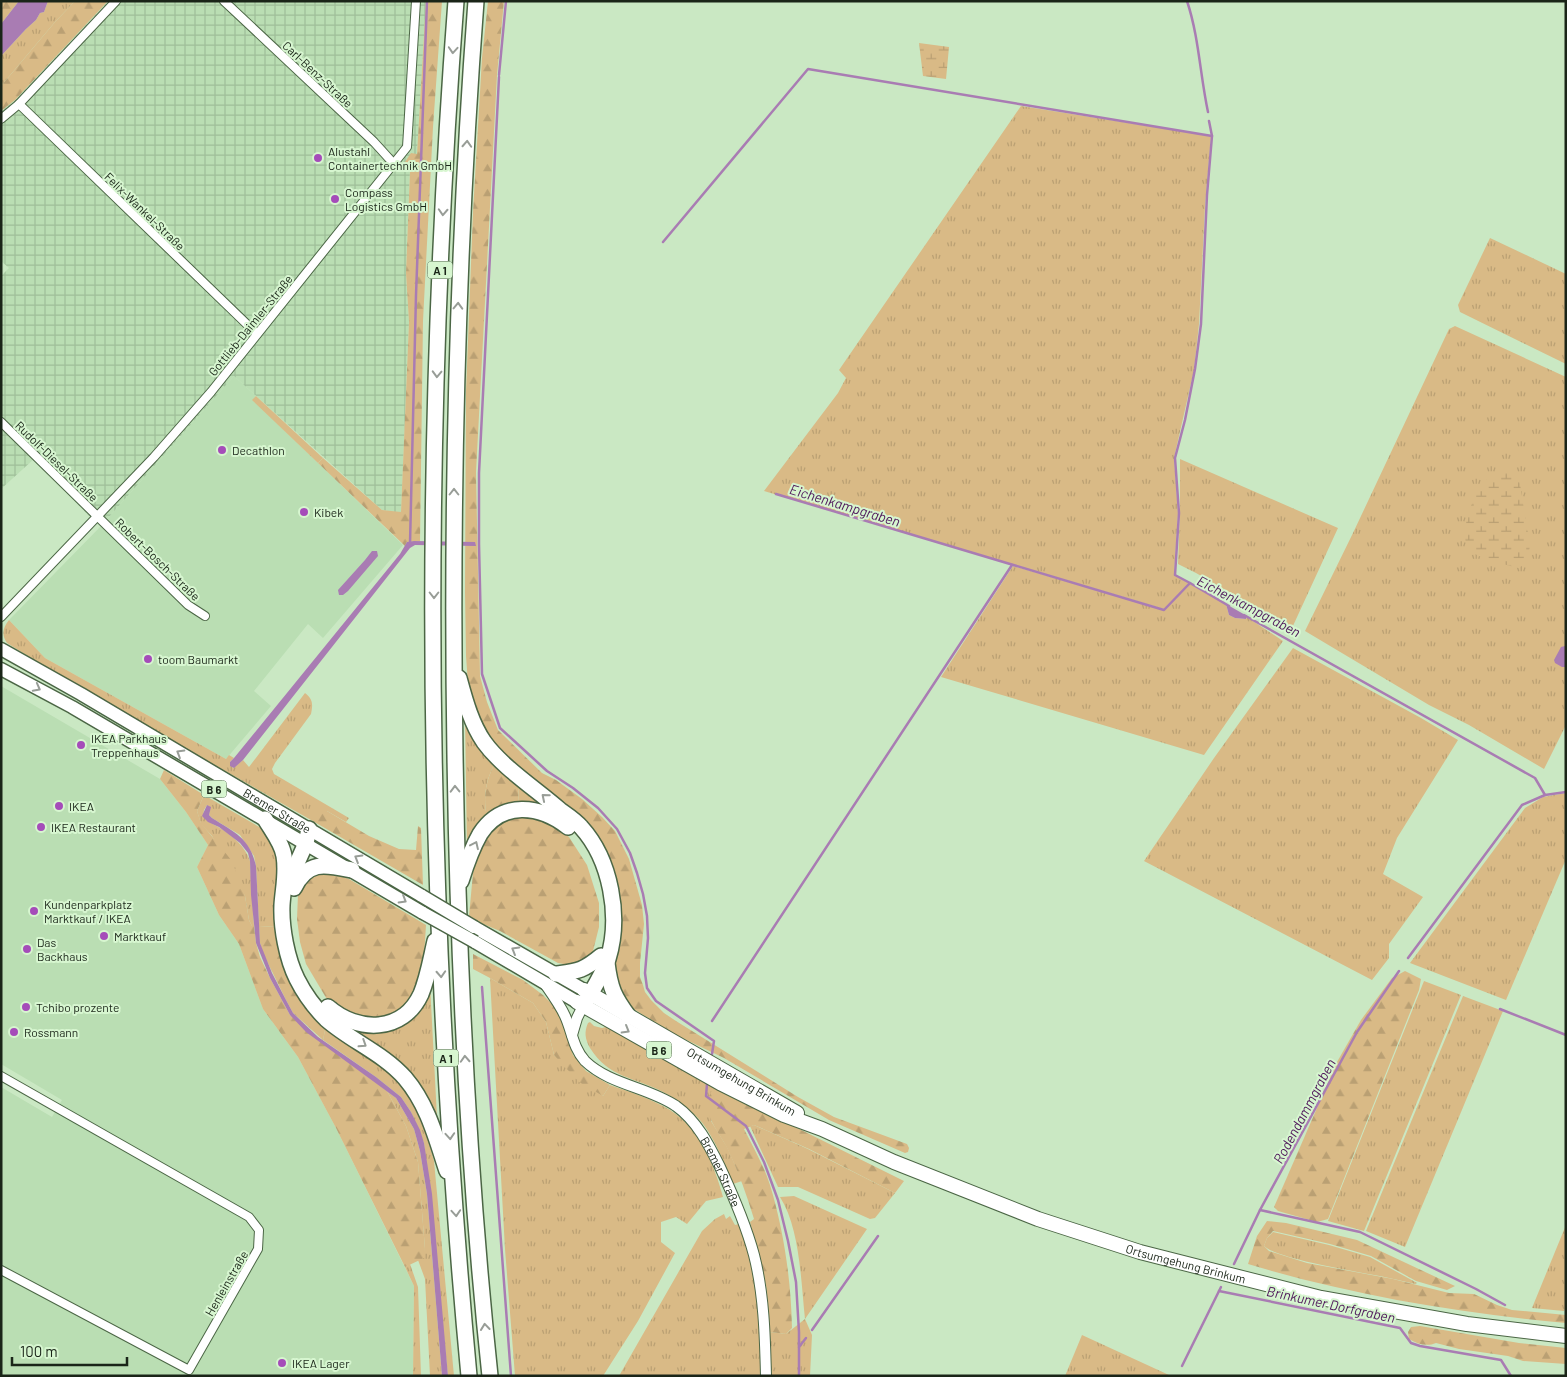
<svg xmlns="http://www.w3.org/2000/svg" width="1567" height="1377" viewBox="0 0 1567 1377" font-family="Barlow,sans-serif">
	<defs>
		<pattern id="industrial-grid" width="8" height="8" patternUnits="userSpaceOnUse" patternTransform="scale(1.25)"><rect width="8" height="8" fill="#badeb3"/><path d="M0 4h8M4 0v8" fill="none" stroke="#9fbe99"/></pattern>
		<pattern id="grass-tufts" width="24" height="20" patternUnits="userSpaceOnUse" patternTransform="scale(1.25)"><rect width="24" height="20" fill="#d9ba86"/><path d="M3 7l-1-3M5 7V3M7 7l1-3M15 17l-1-3M17 17v-4M19 17l1-3" fill="none" stroke="#baa073"/></pattern>
		<pattern id="forest-firs" width="22" height="20" patternUnits="userSpaceOnUse" patternTransform="scale(1.25)"><rect width="22" height="20" fill="#d9ba86"/><path d="M5 1l3.5 6h-7zM16 11l3.5 6h-7z" fill="#baa073"/></pattern>
		<pattern id="wetland-marsh" width="20" height="14" patternUnits="userSpaceOnUse" patternTransform="scale(1.25)"><rect width="20" height="14" fill="#d9ba86"/><path d="M1 5h8M5 5V1M11 12h8M15 12V8" fill="none" stroke="#baa073"/></pattern>
	</defs>
	<rect width="100%" height="100%" fill="#cae8c3"/>
	<g fill="#badeb3">
		<path d="M234,376L256,396L253,400L403,545L323,638L308,624L254,691L271,706L226,759L45,658L9,620L101,526Z"/>
		<path d="M1,686L160,779L186,812L208,845L197,867L219,915L239,944L263,1009L298,1057L336,1128L414,1286L413,1376H1V1087L52,1117L62,1100L1,1064Z"/>
	</g>
	<path fill="url(#industrial-grid)" d="M108,1H426L417,154L410,171L406,273L409,322L401,513L382,510L234,376L101,526L88,515L34,459L1,489V430L3,429L1,427V276L9,268L1,261V111L15,100Z"/>
	<g fill="url(#grass-tufts)">
		<path d="M48,1H75L55,22L1,86V56L26,29L36,20L40,13L44,12Z"/>
		<path d="M1021,106L1211,136L1205,206L1199,324L1194,370L1174,458L1178,513L1174,575L1226,604L1229,615L1235,618L1246,619L1247,617L1283,641L1204,755L941,677L1013,566L1164,610L1173,601L1164,609L764,491L838,393L846,378L839,370Z"/>
		<path d="M1490,238L1566,274V364L1460,312L1458,305Z"/>
		<path d="M1455,326L1566,377V725L1544,769L1469,725L1429,705L1305,631L1353,533L1449,329Z"/>
		<path d="M256,396L323,458L318,463L252,400Z"/>
		<path d="M1180,459L1338,528L1292,628L1196,573L1178,564L1180,513Z"/>
		<path d="M9,620L45,658L226,759L229,755L234,758L230,762L233,768L243,760L249,767L305,693C313,699 313,704 311,714L275,763L272,769L274,774L349,818L346,822L327,811H311V820L71,683L7,643C1,634 3,628 9,620Z"/>
		<path d="M1293,648L1421,718L1458,740L1397,838L1383,874L1423,897L1389,944V958L1372,980L1144,861L1214,758Z"/>
		<path d="M465,715L495,763C485,782 483,797 487,818L467,850Z"/>
		<path d="M519,784L554,810L518,804Z"/>
		<path d="M1566,793V859L1506,1000L1410,963L1525,808L1543,797Z"/>
		<path d="M204,795L261,828L269,836L280,864L277,927L259,926L256,866L254,856L240,835L212,818L209,815L210,809L207,805L204,810L203,816C208,822 213,824 220,828C233,836 245,846 250,861L254,926H252L249,920L245,896L212,836L201,824L197,811Z"/>
		<path d="M490,978L533,1003L546,1022L554,1055L603,1096L610,1085C630,1092 652,1099 670,1110C700,1129 714,1164 723,1197L706,1201L687,1224L676,1217L661,1222V1242L675,1253L638,1321L603,1376H515L505,1249Z"/>
		<path d="M1424,981L1461,995L1364,1231L1328,1221Z"/>
		<path d="M430,984L437,1117L410,1074L346,1027L383,1031Z"/>
		<path d="M1463,996L1503,1011L1405,1247L1366,1231Z"/>
		<path d="M590,1022L594,1026L602,1028L609,1026L721,1090L711,1121L727,1147L742,1181L733,1184C724,1163 713,1133 697,1117C687,1108 676,1098 663,1092C634,1077 609,1078 590,1048C585,1039 584,1032 588,1023Z"/>
		<path d="M326,1025L378,1062L395,1077L415,1103L424,1126L434,1161L454,1376H448L424,1143L411,1112L401,1097L376,1077L323,1040Z"/>
		<path d="M387,1091L396,1098L414,1129L420,1151L427,1194L442,1376H430L425,1279L418,1260L425,1249L418,1162L406,1126Z"/>
		<path d="M754,1125L808,1149L895,1193L875,1218L870,1219L798,1187H778L750,1126Z"/>
		<path d="M794,1196L867,1229L805,1319L812,1335L810,1376H771L770,1332L786,1334L805,1319C801,1282 800,1228 780,1197Z"/>
		<path d="M724,1214L726,1219L730,1216L735,1225L739,1224L750,1256L755,1287L760,1329L761,1376H619L702,1231L715,1219Z"/>
		<path d="M1566,1225V1307L1564,1311L1532,1308Z"/>
		<path d="M1273,1232L1329,1245L1370,1257L1417,1283L1415,1284C1373,1273 1330,1269 1289,1257C1280,1254 1271,1252 1264,1246L1267,1238Z"/>
		<path d="M410,1264L418,1287L421,1376H413L414,1286L405,1267Z"/>
		<path d="M1082,1335L1169,1375L1065,1376Z"/>
	</g>
	<g fill="url(#forest-firs)">
		<path d="M1,1H19L1,24Z"/>
		<path d="M75,1H108L15,100L1,111V86L55,22Z"/>
		<path d="M426,1H442L433,127L423,321L420,541L407,542L405,546L318,463L323,458L382,510L401,512L409,322L406,273L410,171L405,162L411,153L417,154Z"/>
		<path d="M488,1H504L497,75L476,472L480,676L487,702L498,730L542,773L556,780L582,799L602,817L615,831L629,859L642,905L644,924L640,963V977L643,985L645,992L651,1000L664,1013L676,1021L798,1097L834,1117L907,1144L909,1148L908,1152L905,1153L829,1120L724,1058L676,1035L627,1005L623,1001L614,971L620,922L619,901L571,810L548,791L525,775L489,739L474,711L468,684L466,656L465,592L466,392L473,212L482,58Z"/>
		<path d="M495,763L519,784L518,804L487,818C483,797 485,782 495,763Z"/>
		<path d="M164,770L204,795L197,811L201,823L232,861L245,896L249,920L252,926H254L256,943L260,957L270,978L290,1015L387,1091L406,1126L418,1162L425,1249L424,1258L405,1267L336,1128L298,1057L263,1009L239,944L219,915L197,867L208,845L186,812L160,779Z"/>
		<path d="M311,810L327,811L369,836L399,849L416,850L418,826L421,828L423,885L311,820Z"/>
		<path d="M516,815L546,819L569,837L587,865L599,903V927L593,951L586,960L569,965L558,963L500,931L483,924L469,916L473,873L480,847L494,826Z"/>
		<path d="M326,870L349,879L426,925L423,973L414,996L392,1016L360,1019L328,1001L306,964L300,942L297,919L298,894L311,875Z"/>
		<path d="M259,926L277,927L326,1025L323,1040L293,1013L286,1000L263,953L260,943Z"/>
		<path d="M473,954L523,980L543,995L555,1007L563,1024L573,1055L586,1071L610,1085L603,1096L579,1082L554,1055L546,1022L533,1003L490,978L473,969Z"/>
		<path d="M1405,971L1421,979L1419,990L1328,1219L1317,1222L1278,1211L1274,1207L1337,1062L1361,1020L1392,978Z"/>
		<path d="M712,1090H721L904,1181L895,1193L809,1149L754,1125L744,1129C753,1147 764,1166 770,1185C784,1231 791,1280 792,1328L786,1334L770,1332L766,1285L750,1222L754,1219C747,1196 739,1173 728,1150C722,1137 712,1126 708,1112C706,1104 708,1098 712,1090Z"/>
		<path d="M1267,1221L1286,1223L1357,1240L1455,1286L1447,1290L1416,1281L1371,1256L1330,1244L1273,1231L1267,1238L1264,1246L1269,1251L1307,1263L1393,1279L1449,1293L1474,1294L1497,1305L1512,1310L1566,1315V1323C1459,1313 1351,1295 1248,1264L1257,1236Z"/>
		<path d="M1420,1326L1519,1343L1566,1348V1364L1523,1361L1508,1356L1459,1349L1436,1343C1427,1347 1417,1344 1409,1339L1408,1332L1411,1327Z"/>
	</g>
	<g fill="url(#wetland-marsh)">
		<path d="M919,43L949,47L946,79L923,76Z"/>
		<path d="M1508,471L1517,474L1520,484L1530,546L1527,560L1519,568C1509,566 1479,558 1472,552C1455,540 1473,493 1485,481C1492,473 1498,472 1508,471Z"/>
	</g>
	<g fill="#a97cb3">
		<path d="M19,1H48L44,12L40,13L36,20L26,29L1,56V24Z"/>
		<path d="M414,541L475,542L476,546L415,545L410,548L243,760L234,768L230,766V762L234,758L400,554L407,542Z"/>
		<path d="M372,551H377L378,556L348,591L343,595H339L338,590L365,560Z"/>
		<path d="M1226,604L1247,616L1246,619L1235,618L1229,615Z"/>
		<path d="M1565,646L1566,647V667H1562L1555,663L1554,660L1561,647Z"/>
		<path d="M207,805L211,807L209,815L212,818C234,832 250,838 256,866L260,943L272,973L286,1000L293,1013L318,1037L376,1077L401,1097L411,1112L420,1130L424,1143L432,1194L448,1376H442L427,1194L420,1151L414,1129L396,1098L306,1032L290,1015L270,978L256,943L251,895L250,861L248,853L240,843L219,827L208,822L202,816Z"/>
	</g>
	<g fill="none" stroke-linecap="round" stroke-linejoin="round">
		<g stroke="#a97cb3" stroke-width="2.5">
			<path d="M1187,1C1199,37 1200,75 1208,112"/>
			<path d="M499,75L506,1"/>
			<path d="M499,77L479,473V544L482,674L500,728L547,771L573,788L598,808L617,829L630,853L637,873L643,894L647,916L648,938L645,973L647,988L656,1001L714,1041L712,1054"/>
			<path d="M663,242L808,69L1212,136"/>
			<path d="M776,494L1164,610L1190,583L1229,606"/>
			<path d="M410,544L416,295L427,1"/>
			<path d="M1190,583L1175,575L1179,513L1175,458L1185,420L1195,369L1201,324L1207,195L1212,136L1209,121"/>
			<path d="M1244,615L1535,778L1545,795"/>
			<path d="M1408,958L1522,805L1545,795L1566,792"/>
			<path d="M482,987L511,1376"/>
			<path d="M1500,1009L1566,1035"/>
			<path d="M712,1021L1012,565"/>
			<path d="M707,1084L706,1096L746,1126L764,1162L778,1200L788,1241L796,1282L799,1332V1376"/>
			<path d="M1260,1210L1360,1232L1476,1289L1505,1305"/>
			<path d="M1234,1264L1260,1210L1357,1032L1399,971"/>
			<path d="M1219,1291L1400,1328L1411,1343L1420,1346L1501,1360L1511,1376"/>
			<path d="M812,1330L878,1236"/>
			<path d="M799,1347L806,1338"/>
			<path d="M1182,1366L1221,1287"/>
		</g>
		<g stroke="#4b6645" stroke-width="10">
			<g id="minor">
				<path d="M224,1L374,142L394,164"/>
				<path d="M19,104L116,1"/>
				<path d="M1,119L19,104L257,334"/>
				<path d="M1,422L188,605L205,616"/>
				<path d="M1,617L154,457L211,392L407,147L416,1"/>
				<path d="M1,1076L249,1217L259,1230L258,1249L189,1370L1,1270"/>
			</g>
		</g>
		<g stroke="#4b6645" stroke-width="12">
			<g id="tertiary">
				<path id="s1" d="M545,984C552,994 560,1005 565,1016C572,1031 573,1048 585,1061C610,1085 648,1087 676,1106C697,1121 709,1145 720,1167C733,1195 746,1225 754,1255C764,1294 765,1336 766,1376"/>
				<path d="M572,1035L577,1018L583,1006"/>
			</g>
		</g>
		<g stroke="#4b6645" stroke-width="15">
			<g id="primary">
				<path id="s2" d="M1,649L81,694L422,896"/>
				<path d="M1,669L72,707L423,913"/>
				<path d="M474,927L584,990"/>
				<path d="M475,942L577,1002"/>
			</g>
		</g>
		<g stroke="#4b6645" stroke-width="16">
			<g id="trunk">
				<path id="s3" d="M584,990L797,1113"/>
				<path id="s4" d="M577,1002L720,1083L784,1115L822,1129L894,1162L1038,1219L1140,1252L1321,1298L1467,1324L1566,1336"/>
			</g>
		</g>
		<g stroke="#4b6645" stroke-width="18">
			<g id="motorway">
				<path d="M456,1C421,458 426,919 469,1376"/>
				<path d="M476,1C457,252 451,503 455,755C458,962 468,1169 490,1376"/>
				<path d="M459,678C465,700 471,723 484,742C502,767 536,789 560,810C567,815 575,820 581,827C611,860 621,917 608,959C602,976 592,991 583,1006"/>
				<path d="M265,819C272,831 282,843 284,856C287,873 283,889 282,905C281,928 287,959 297,979C304,993 315,1008 326,1019C351,1041 383,1053 405,1078C428,1105 436,1138 447,1171"/>
				<path d="M461,881C466,865 472,848 480,834C502,800 540,805 568,827"/>
				<path d="M291,884L293,872L306,843L309,829"/>
				<path d="M294,888C308,859 327,865 352,870"/>
				<path d="M607,963C610,988 614,997 629,1017"/>
				<path d="M556,974C578,971 583,971 601,956"/>
				<path d="M328,1007C358,1033 403,1033 421,994C428,977 431,958 435,941"/>
			</g>
		</g>
		<use href="#minor" stroke="#fff" stroke-width="8"/>
		<use href="#tertiary" stroke="#fff" stroke-width="10"/>
		<use href="#primary" stroke="#fff" stroke-width="12"/>
		<use href="#trunk" stroke="#fff" stroke-width="14"/>
		<use href="#motorway" stroke="#fff" stroke-width="15"/>
		<g stroke="#4b6645" stroke-width="15" stroke-linecap="butt">
			<g id="primary-bridge">
				<path d="M422,896L474,927"/>
				<path d="M423,913L475,942"/>
			</g>
		</g>
		<use href="#primary-bridge" stroke="#fff" stroke-width="12"/>
	</g>
	<defs><path id="oneway-chevron" d="M-2-3.5L2.5 0L-2 3.5" fill="none" stroke-width="1.6" stroke-linecap="round" stroke-linejoin="round" transform="scale(1.25)"/></defs>
	<g stroke="#989d97">
		<use href="#oneway-chevron" transform="translate(453 50) rotate(94)"/>
		<use href="#oneway-chevron" transform="translate(467 144) rotate(-87)"/>
		<use href="#oneway-chevron" transform="translate(443 212) rotate(93)"/>
		<use href="#oneway-chevron" transform="translate(458 306) rotate(-88)"/>
		<use href="#oneway-chevron" transform="translate(437 374) rotate(92)"/>
		<use href="#oneway-chevron" transform="translate(454 492) rotate(-90)"/>
		<use href="#oneway-chevron" transform="translate(434 595) rotate(90)"/>
		<use href="#oneway-chevron" transform="translate(37 688) rotate(28)"/>
		<use href="#oneway-chevron" transform="translate(180 753) rotate(-149)"/>
		<use href="#oneway-chevron" transform="translate(455 789) rotate(-91)"/>
		<use href="#oneway-chevron" transform="translate(545 797) rotate(-140)"/>
		<use href="#oneway-chevron" transform="translate(475 845) rotate(-65)"/>
		<use href="#oneway-chevron" transform="translate(358 858) rotate(-149)"/>
		<use href="#oneway-chevron" transform="translate(403 900) rotate(31)"/>
		<use href="#oneway-chevron" transform="translate(515 950) rotate(-150)"/>
		<use href="#oneway-chevron" transform="translate(441 974) rotate(87)"/>
		<use href="#oneway-chevron" transform="translate(626 1030) rotate(30)"/>
		<use href="#oneway-chevron" transform="translate(363 1044) rotate(33)"/>
		<use href="#oneway-chevron" transform="translate(465 1059) rotate(-93)"/>
		<use href="#oneway-chevron" transform="translate(450 1136) rotate(86)"/>
		<use href="#oneway-chevron" transform="translate(456 1213) rotate(86)"/>
		<use href="#oneway-chevron" transform="translate(485 1327) rotate(-96)"/>
	</g>
	<g fill="#a54cb9" stroke="#d7f6d0" stroke-width="2">
		<circle cx="318" cy="158" r="5"/>
		<circle cx="335" cy="199" r="5"/>
		<circle cx="222" cy="450" r="5"/>
		<circle cx="304" cy="512" r="5"/>
		<circle cx="148" cy="659" r="5"/>
		<circle cx="81" cy="745" r="5"/>
		<circle cx="59" cy="806" r="5"/>
		<circle cx="41" cy="827" r="5"/>
		<circle cx="34" cy="911" r="5"/>
		<circle cx="104" cy="936" r="5"/>
		<circle cx="27" cy="949" r="5"/>
		<circle cx="26" cy="1007" r="5"/>
		<circle cx="14" cy="1032" r="5"/>
		<circle cx="282" cy="1363" r="5"/>
	</g>
	<g text-anchor="middle" dominant-baseline="central" stroke-width="4" stroke-linejoin="round" paint-order="stroke">
		<g fill="#d7f6d0" stroke="#53644f" stroke-width="1">
			<rect x="427.5" y="261.5" width="25" height="17" rx="4"/>
			<rect x="201.5" y="780.5" width="25" height="17" rx="4"/>
			<rect x="646.5" y="1041.5" width="25" height="17" rx="4"/>
			<rect x="433.5" y="1049.5" width="25" height="17" rx="4"/>
		</g>
		<g font-size="11" font-weight="bold" fill="#1a2518">
			<text x="440" y="270">A 1</text>
			<text x="214" y="789">B 6</text>
			<text x="659" y="1050">B 6</text>
			<text x="446" y="1058">A 1</text>
		</g>
		<g font-size="12" fill="#1a2518" stroke="#d7f6d0">
			<text transform="translate(318 74) rotate(43)">Carl-Benz-Straße</text>
			<text transform="translate(145 211) rotate(44)">Felix-Wankel-Straße</text>
			<text transform="translate(250 325) rotate(-51)">Gottlieb-Daimler-Straße</text>
			<text transform="translate(57 461) rotate(44)">Rudolf-Diesel-Straße</text>
			<text transform="translate(158 559) rotate(44)">Robert-Bosch-Straße</text>
			<text stroke="none"><textPath href="#s2" startOffset="320">Bremer Straße</textPath></text>
			<text stroke="none"><textPath href="#s3" startOffset="182">Ortsumgehung Brinkum</textPath></text>
			<text stroke="none"><textPath href="#s1" startOffset="270">Bremer Straße</textPath></text>
			<text stroke="none"><textPath href="#s4" startOffset="665">Ortsumgehung Brinkum</textPath></text>
			<text transform="translate(226 1283) rotate(-60)">Henleinstraße</text>
		</g>
		<g font-size="12" fill="#1a2518" stroke="#d7f6d0" text-anchor="start">
			<text x="328" y="151">Alustahl<tspan x="328" dy="14">Containertechnik GmbH</tspan></text>
			<text x="345" y="192">Compass<tspan x="345" dy="14">Logistics GmbH</tspan></text>
			<text x="232" y="450">Decathlon</text>
			<text x="314" y="512">Kibek</text>
			<text x="158" y="659">toom Baumarkt</text>
			<text x="91" y="738">IKEA Parkhaus<tspan x="91" dy="14">Treppenhaus</tspan></text>
			<text x="69" y="806">IKEA</text>
			<text x="51" y="827">IKEA Restaurant</text>
			<text x="44" y="904">Kundenparkplatz<tspan x="44" dy="14">Marktkauf / IKEA</tspan></text>
			<text x="114" y="936">Marktkauf</text>
			<text x="37" y="942">Das<tspan x="37" dy="14">Backhaus</tspan></text>
			<text x="36" y="1007">Tchibo prozente</text>
			<text x="24" y="1032">Rossmann</text>
			<text x="292" y="1363">IKEA Lager</text>
		</g>
		<g font-size="14" font-style="italic" fill="#4f175b" stroke="#d7f6d0">
			<text transform="translate(845 505) rotate(17)">Eichenkampgraben</text>
			<text transform="translate(1249 606) rotate(28)">Eichenkampgraben</text>
			<text transform="translate(1304 1111) rotate(-62)">Rodendammgraben</text>
			<text transform="translate(1331 1304) rotate(12)">Brinkumer Dorfgraben</text>
		</g>
	</g>
	<rect width="1567" height="1377" fill="none" stroke="#1a2518" stroke-width="5"/>
	<path d="M12 1357v8h115v-8" fill="none" stroke="#1a2518" stroke-width="2.5"/>
	<text x="20" y="1357" font-size="15" fill="#1a2518" stroke="#d7f6d0" stroke-width="4" paint-order="stroke">100 m</text>
</svg>
